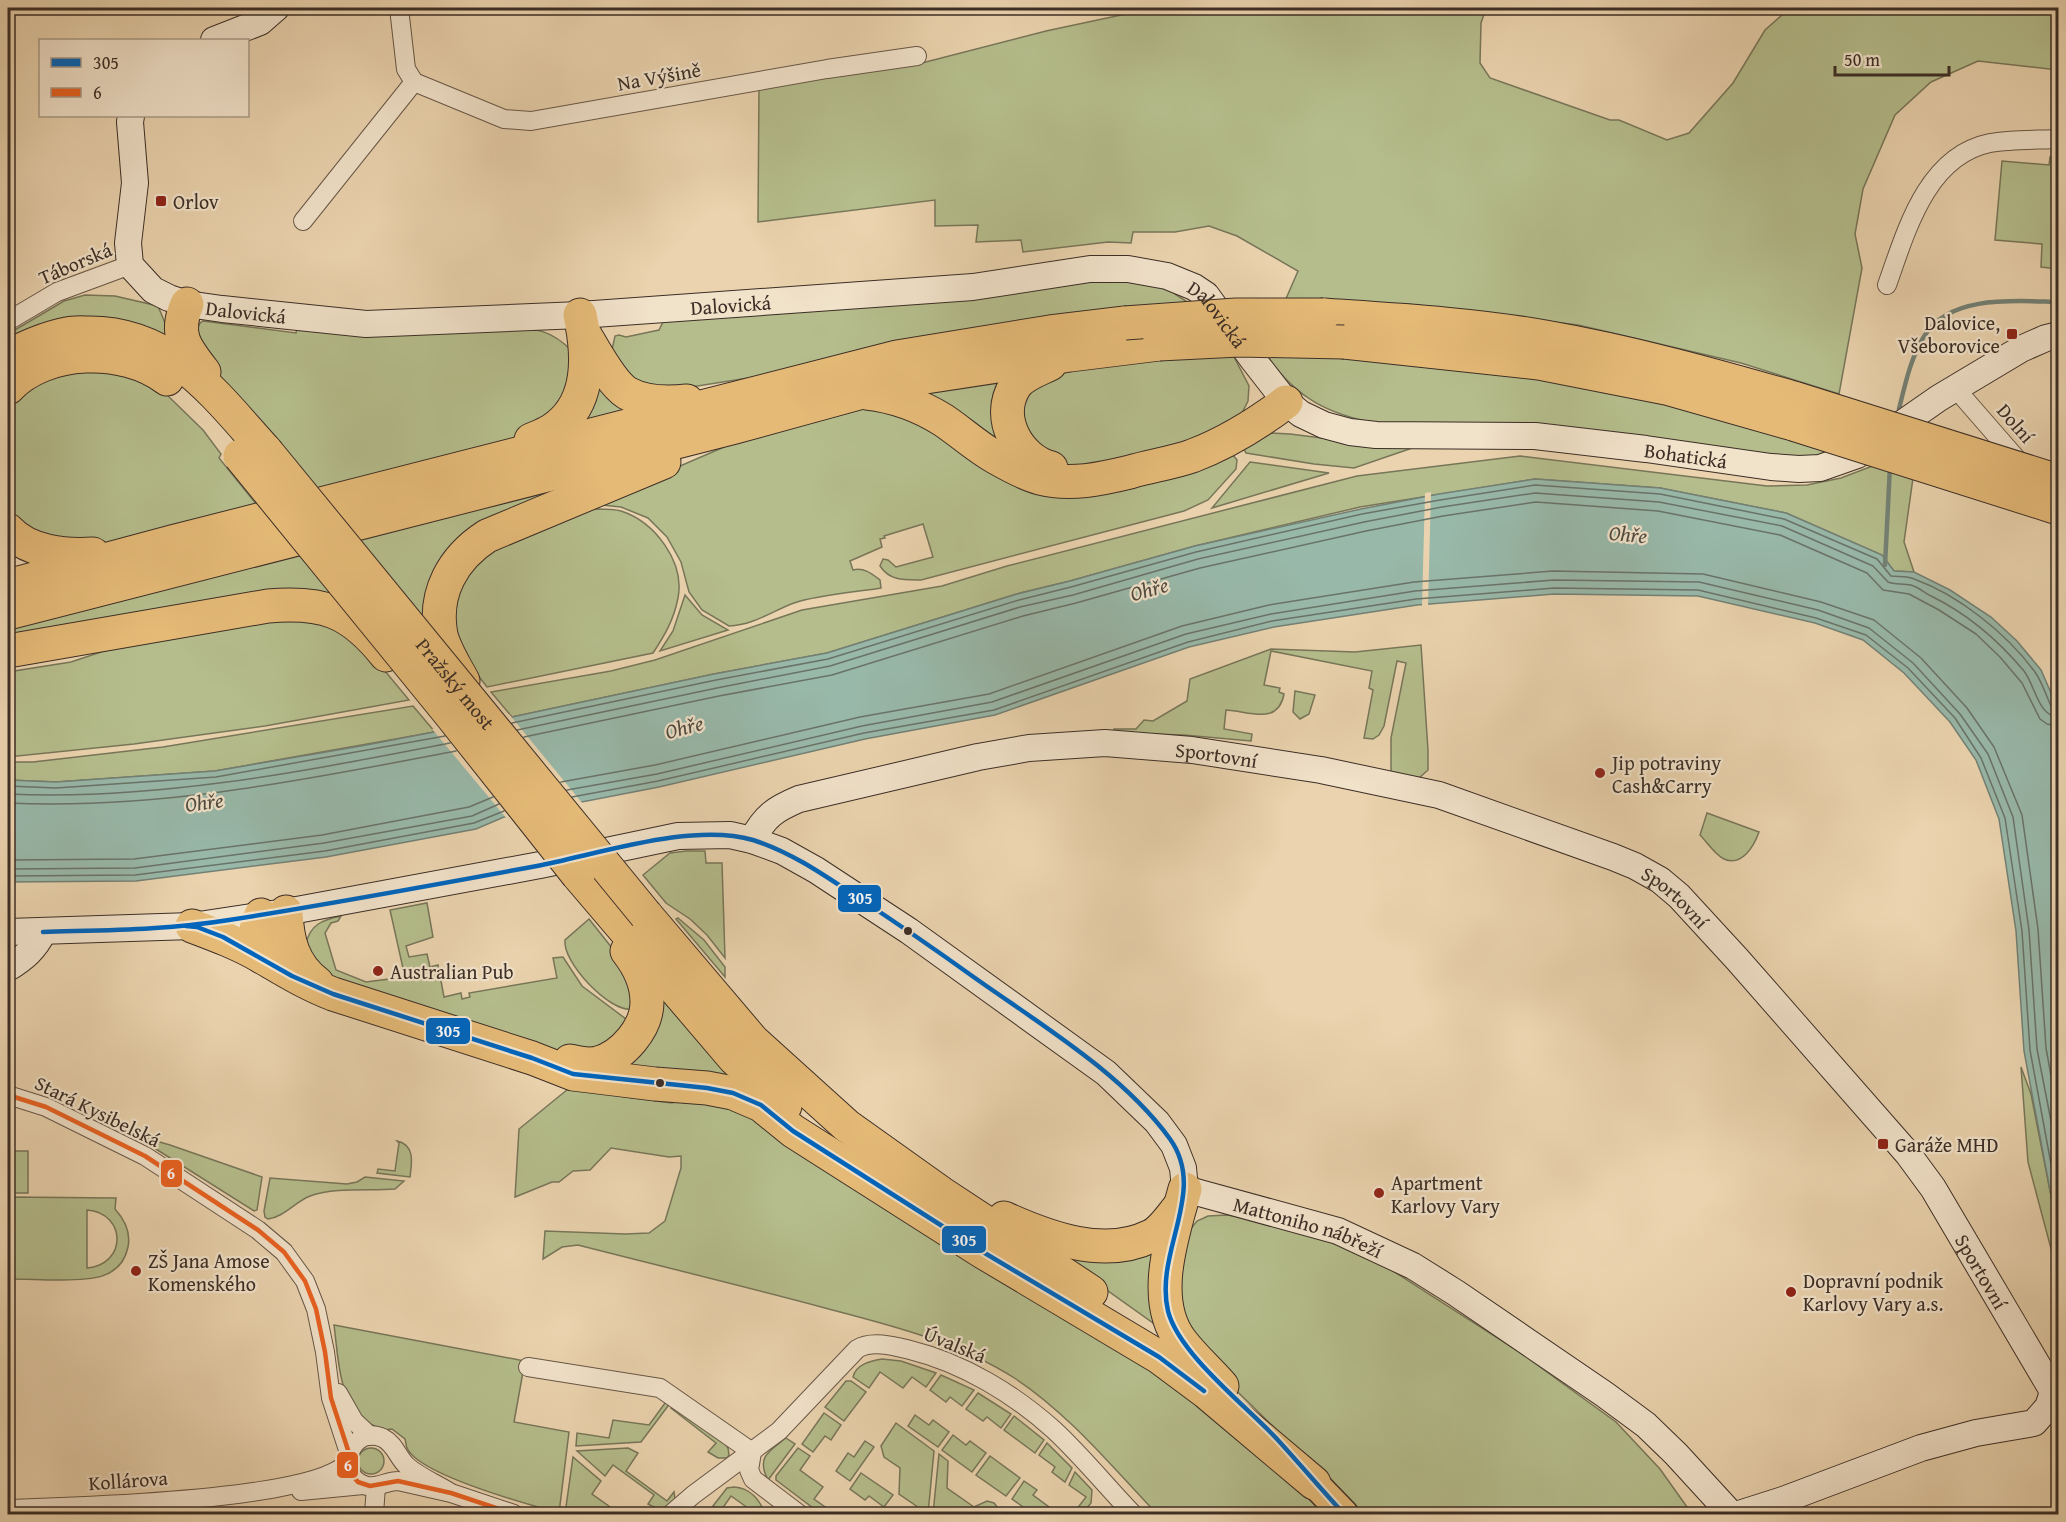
<svg xmlns="http://www.w3.org/2000/svg" width="2066" height="1522" viewBox="0 0 2066 1522" font-family="'Gentium Book Plus',serif">
	<rect width="100%" height="100%" fill="#ead3ae"/>
	<filter id="stains"><feTurbulence type="fractalNoise" baseFrequency=".00333" numOctaves="4"/><feColorMatrix values="0 0 0 0 .2 0 0 0 0 .09 0 0 0 0 .02 0 0 0 .5 -.17"/></filter>
	<radialGradient id="worn" r=".72"><stop offset=".6" stop-color="#630" stop-opacity="0"/><stop offset="1" stop-color="#630" stop-opacity=".3"/></radialGradient>
	<g fill="#b5bd8c" stroke="#787659" stroke-width="1.5" fill-rule="evenodd">
		<path d="M1154,8H1486L1481,23L1480,63L1490,78L1610,120H1619L1667,140L1689,133L1733,83L1765,30L1790,8H2058V70L1978,61L1931,82L1895,115L1863,189L1855,234L1862,268L1839,394L1741,363L1578,325L1408,304V307L1285,301L1298,271L1237,236L1209,226L1175,232H1133L1131,243L1108,242L1023,252L1021,240L976,242L978,225L935,226V200L758,222L759,88L918,64L1046,31Z"/>
		<path d="M2050,157L2058,158V269L2041,267L2042,244L1995,240L2002,161L2049,165Z"/>
		<path d="M1111,278L1178,290L1175,294L1195,307L672,390L639,388L611,354L615,336L619,335L626,337L659,330L666,316L779,314L780,309Z"/>
		<path d="M85,295L115,296L158,306L168,330L180,349L8,347V334L64,301Z"/>
		<path d="M203,321L296,333L297,327H509C538,329 551,330 572,351L569,400L518,438L315,489L191,344L200,323Z"/>
		<path d="M1232,353L1249,386L1248,401L1242,413L1194,444L1079,467L1064,464L1033,448L1014,408L1053,371Z"/>
		<path d="M1266,354L1400,356L1644,395L1840,452L1800,460L1380,424C1329,415 1295,398 1266,354Z"/>
		<path d="M121,368L163,391L203,430L221,454L219,458L257,505L171,525L113,543H53L8,515V400L44,374Z"/>
		<path d="M593,378L634,411L574,428Z"/>
		<path d="M999,380L1019,459L926,392Z"/>
		<path d="M871,407L901,409L985,470L996,469L1027,482L1233,455L1237,460L1236,469L1208,500L1184,511L921,580C904,580 890,581 880,566L883,559L888,560L896,567L933,557L923,524L884,536L885,538L880,539L882,547L850,561L853,570C864,567 872,574 880,580L881,588C856,592 817,595 794,603C772,611 754,625 729,626L702,610L689,592L681,562L667,537L648,518L621,507L592,504L731,444Z"/>
		<path d="M1271,433L1290,434L1362,443L1421,445L1354,468L1314,464L1246,453L1243,447L1258,436Z"/>
		<path d="M1520,456L1767,486L1807,485L1841,478L1875,465L1913,478L1904,542L1914,572L1894,571L1882,555L1786,513L1660,488L1535,479L1360,507L1195,546L1070,581L1020,593L827,653L714,674L512,717L491,692L611,671L655,660L802,610L942,586L1007,566L1357,476Z"/>
		<path d="M647,460L492,521L427,627L353,536Z"/>
		<path d="M1250,462L1329,473L1212,508Z"/>
		<path d="M598,509C605,509 614,509 621,511C655,522 685,562 678,598C674,619 665,635 653,653L487,687L471,666L456,638L453,599L477,558L583,510Z"/>
		<path d="M296,551L336,599L8,642V626Z"/>
		<path d="M685,595L702,615L728,630L660,651L673,631Z"/>
		<path d="M271,617L335,626L380,665L409,700L265,726L134,744L8,757V672L71,662L107,650Z"/>
		<path d="M1421,645L1428,750V770L1418,779L1392,774L1391,770V738L1406,663L1397,661L1384,726L1379,735L1373,739L1364,738L1373,690L1369,688L1372,671L1271,651L1264,685L1280,688L1279,692L1284,694C1278,726 1249,711 1226,710L1224,729L1252,734L1251,741L1184,735L1113,733L1114,729H1136L1144,720L1153,721L1187,701L1190,679L1271,649L1355,652Z"/>
		<path d="M1295,691L1315,695L1309,714L1300,719L1293,712Z"/>
		<path d="M413,706L435,732L215,771L56,782L8,780V762H33L163,747Z"/>
		<path d="M1707,813L1759,832C1754,846 1742,867 1724,859C1715,855 1707,842 1700,835Z"/>
		<path d="M686,851H705L706,863H722L725,958L707,935L690,919L666,903L643,875L670,853Z"/>
		<path d="M427,903L433,937L406,946L409,957L427,954L430,967L438,965L444,997L461,993L462,999L470,997L469,993L557,978L553,958L563,957L582,986L634,1025L630,1033L576,1057L329,982L306,944C310,924 323,920 341,916L338,921L331,923L325,933L336,970L366,982L405,977L390,910Z"/>
		<path d="M678,918L704,940L725,967V977L676,919Z"/>
		<path d="M589,919L624,963L631,981L632,1009C610,1013 562,962 565,940Z"/>
		<path d="M657,992L734,1077L614,1065Z"/>
		<path d="M2021,1067L2031,1094L2052,1201L2058,1223V1275L2028,1162Z"/>
		<path d="M573,1085L625,1097L672,1103L684,1097L750,1109L1183,1385L1328,1514H1157C1113,1468 1070,1415 1016,1379C959,1342 890,1325 825,1308C743,1286 660,1266 578,1245L562,1247L543,1259L545,1231L625,1234L649,1233L665,1221L681,1168V1156L669,1157L611,1148L590,1170L573,1171L559,1182H552L515,1197L519,1129Z"/>
		<path d="M142,1137L170,1145L262,1177L257,1210L254,1211L140,1139Z"/>
		<path d="M397,1141C415,1145 412,1162 410,1177L377,1173L378,1169L395,1171L399,1143Z"/>
		<rect x="8" y="1151" width="20" height="42"/>
		<path d="M365,1177L404,1181L395,1189C368,1191 336,1187 310,1196C295,1202 284,1217 268,1219L265,1217L264,1211L270,1178L347,1184L357,1182Z"/>
		<path d="M8,1197L116,1198L115,1209C125,1220 131,1232 128,1247C121,1281 87,1280 59,1280C42,1280 25,1279 8,1279ZM87,1210C127,1213 127,1265 87,1268Z"/>
		<path d="M1227,1215L1293,1225L1379,1259L1396,1273L1518,1351L1616,1422L1660,1469L1692,1514H1363L1209,1364L1175,1307L1188,1232L1197,1221L1208,1216Z"/>
		<path d="M1163,1238V1330L1042,1244Z"/>
		<path d="M334,1325L525,1361L514,1422L569,1432L559,1513C530,1505 419,1475 407,1448C406,1446 406,1442 405,1439L392,1429L384,1430C377,1427 368,1424 363,1419C338,1398 338,1354 334,1325Z"/>
		<path d="M882,1359L901,1361L936,1373L926,1387L912,1377L903,1388L880,1372L869,1388L853,1377C856,1364 871,1361 882,1359Z"/>
		<path d="M941,1375L974,1390L962,1406L950,1397L946,1402L930,1390Z"/>
		<path d="M846,1381H851L866,1392L844,1421L825,1407Z"/>
		<path d="M978,1393L1011,1414L1001,1428L987,1417L983,1421L966,1409Z"/>
		<path d="M668,1399V1406L641,1442L576,1446L577,1433L609,1438L613,1420L649,1425Z"/>
		<path d="M674,1404L723,1440L728,1448L729,1455L727,1458H718L708,1452L716,1443L671,1408Z"/>
		<path d="M824,1413L841,1425L831,1440L825,1436L813,1452L802,1444Z"/>
		<path d="M915,1415L929,1425L933,1420L949,1432L938,1447L908,1426Z"/>
		<path d="M1014,1416L1044,1440L1035,1453L1004,1430Z"/>
		<path d="M896,1423L934,1451L928,1514L899,1494L900,1468L884,1457L881,1446Z"/>
		<path d="M953,1435L966,1445L970,1441L986,1453L972,1472L942,1450Z"/>
		<path d="M786,1438L795,1444L768,1480C756,1457 769,1451 786,1438Z"/>
		<path d="M865,1441L874,1447L850,1481L836,1471L848,1453L854,1457Z"/>
		<path d="M1047,1443L1072,1468L1065,1482L1052,1472L1055,1467L1039,1455Z"/>
		<path d="M628,1448L638,1453L626,1471L667,1501L674,1492L675,1500C665,1510 660,1511 648,1504L654,1495L613,1465L605,1476L577,1451Z"/>
		<path d="M798,1448L810,1456L800,1470L823,1487L814,1499L831,1511L828,1514H821L776,1480V1476Z"/>
		<circle cx="371" cy="1461" r="13"/>
		<path d="M939,1454L948,1461L947,1488L974,1507L987,1501L994,1503L998,1508L993,1514H933Z"/>
		<path d="M990,1456L1020,1478L1006,1496L976,1475Z"/>
		<path d="M573,1457L601,1481L592,1494L620,1514H565Z"/>
		<path d="M1075,1472L1092,1490L1091,1503L1082,1514H1073L1086,1497L1069,1485Z"/>
		<path d="M861,1473L893,1495L884,1507L869,1496L865,1500L850,1489Z"/>
		<path d="M1024,1481L1037,1490L1033,1495L1049,1507L1044,1514H1033L1012,1499Z"/>
		<path d="M734,1487C750,1488 760,1500 765,1514H754L755,1513L731,1496L720,1512L713,1506L727,1488Z"/>
	</g>
	<path fill="#98b8a9" stroke="#738175" stroke-width="1.5" d="M1535,479L1660,488L1786,513L1882,555L1894,571L1914,572L1950,590L1991,617L2017,641L2041,670L2058,709V1223L2052,1201L2024,1051L2016,931L1999,819L1976,760L1950,722L1904,673L1863,640L1815,623L1698,596L1554,594L1417,605L1274,627L1189,647L995,715L865,739L659,787L504,817L476,829L326,857L136,881L8,882V780L56,782L215,771L361,746L512,717L714,674L827,653L1017,594L1070,581L1195,546L1361,509L1439,494Z"/>
	<g fill="#ead3ae">
		<path d="M1431,492L1428,607H1422L1425,493Z"/>
		<path d="M509,714L583,804L507,819L432,729Z"/>
	</g>
	<g fill="none" stroke-linecap="round" stroke-linejoin="round">
		<g stroke="#6a7368" stroke-width="1.5">
			<path d="M512,723L716,680L828,659L1019,600L1071,587L1196,552L1362,514L1440,500L1535,485L1660,494L1784,519L1877,559L1891,576C1899,577 1907,576 1914,579C1959,595 2007,634 2035,672C2042,682 2046,695 2051,706L2058,709"/>
			<path d="M517,730L717,688L830,666L1020,607L1073,595L1198,559L1364,522L1442,507L1535,493L1659,502L1782,526L1873,566L1888,582C1895,585 1903,583 1911,585C1918,587 1925,593 1931,596C1968,614 1998,640 2024,671C2035,685 2038,716 2058,717"/>
			<path d="M524,737L719,696L832,675L1023,616L1076,603L1200,568L1366,531L1443,516L1536,502L1658,511L1780,535L1867,573L1883,590L1909,594L1939,610L1976,634L2000,657L2022,683L2040,719L2047,724L2058,726"/>
			<path d="M561,782L655,765L860,717L989,694L1182,626L1269,605L1414,582L1553,571L1703,574L1821,602L1874,620L1921,658L1967,708L1994,747L2022,815L2038,929L2046,1048L2058,1115"/>
			<path d="M8,786L56,788L216,777L445,736"/>
			<path d="M567,790L657,774L862,726L992,702L1186,634L1271,614L1415,591L1554,580L1699,582L1818,610L1869,628L1913,663L1960,714L1988,754L2013,817L2029,930L2037,1049L2058,1157"/>
			<path d="M8,794C156,801 305,771 450,743"/>
			<path d="M572,797L658,781L864,733L994,710L1188,642L1272,621L1416,599L1554,588L1698,590L1816,618L1866,635L1908,668L1955,718L1981,758L2005,818L2022,931L2030,1050L2058,1202"/>
			<path d="M8,803C159,810 309,779 456,751"/>
			<path d="M8,860L134,859L322,835L469,807L493,797"/>
			<path d="M8,869L135,868L324,843L472,816L499,804"/>
			<path d="M8,876L135,875L325,851L474,823L504,811"/>
		</g>
		<g stroke="#738175" stroke-width="4.5">
			<path d="M1899,409C1905,385 1911,356 1925,335C1951,294 2017,301 2058,302"/>
			<path d="M1885,565L1890,466"/>
		</g>
		<g stroke="#685748" stroke-width="20">
			<g id="street">
				<path d="M399,8L406,69L414,82L504,119L531,121L827,69L917,56"/>
				<path d="M303,221L414,82"/>
				<path d="M1887,285C1906,232 1926,156 1990,143C2012,139 2036,140 2058,139"/>
				<path d="M8,321L57,292L130,265"/>
				<path d="M1956,389L2023,466"/>
				<path d="M8,1095L46,1107L145,1156L258,1230L284,1252L305,1281L316,1309L325,1352L331,1398L349,1453"/>
				<path d="M528,1367L660,1388L752,1452L749,1470L753,1479L799,1514"/>
				<path d="M338,1393L354,1421L370,1436"/>
				<path d="M301,1491L363,1485"/>
				<path d="M451,1493C437,1484 419,1477 407,1466C398,1458 395,1444 383,1438C351,1423 332,1477 367,1486C378,1488 387,1481 398,1481L451,1493L514,1514"/>
				<path d="M8,1509C69,1507 310,1501 347,1463"/>
				<path d="M374,1514L376,1486"/>
				<path d="M671,1514L693,1495L779,1431L857,1349C872,1340 894,1346 910,1350C963,1363 1014,1394 1054,1430C1082,1456 1107,1487 1133,1514"/>
			</g>
		</g>
		<g stroke="#3c2e26" stroke-width="28">
			<g id="secondary">
				<path d="M214,40L260,22L276,8"/>
				<path id="s1" d="M131,116L130,122L135,183L128,243L130,265L153,290L169,298L187,304L222,309L366,324L580,315L973,287L1090,269H1128L1167,276L1194,287L1206,295L1254,361L1286,402L1301,414L1324,425L1350,432L1376,435L1535,436L1646,449L1771,467L1799,469L1820,468L1857,455L1939,398L2021,349L2046,338L2058,335"/>
				<path id="s2" d="M752,840C765,816 775,809 799,799L978,757L1029,748L1105,743L1192,750L1321,770L1439,795L1613,857L1635,866L1660,880L1679,896L1737,959L1908,1154L1933,1188L2051,1388L2052,1395L2048,1407L2034,1423L1976,1433L1921,1448L1783,1500L1739,1514"/>
				<path id="s3" d="M8,932L192,926L286,912L540,865L678,836L730,835L752,840L782,851L816,870L909,931L1106,1073L1157,1122L1174,1145L1183,1168L1185,1189L1338,1231L1413,1266L1456,1293L1604,1394L1646,1425L1676,1454L1731,1514"/>
				<path d="M8,968C24,958 35,949 43,932"/>
			</g>
		</g>
		<g stroke="#3c2e26" stroke-width="31">
			<path id="primary" d="M1314,1483L1344,1514"/>
		</g>
		<g stroke="#3c2e26" stroke-width="35">
			<g id="highway">
				<path d="M187,304C174,334 185,348 204,372"/>
				<path d="M1323,315C1397,320 1472,324 1545,337C1631,352 1714,375 1797,399"/>
				<path d="M585,335C595,351 611,383 627,393C645,403 668,403 687,401"/>
				<path d="M1344,342L1539,363L1666,388L1793,424"/>
				<path d="M8,356C27,347 46,338 67,334C75,332 83,333 90,333C172,333 216,396 266,451"/>
				<path d="M1050,364C1038,370 1022,375 1015,386C995,418 1018,459 1051,468"/>
				<path d="M8,388C45,348 124,346 167,379"/>
				<path d="M867,393C893,396 921,406 943,420C961,432 977,447 995,457C1009,465 1025,474 1040,478C1070,486 1101,479 1130,472C1150,466 1172,463 1192,456C1226,443 1257,424 1286,402"/>
				<path d="M531,440C538,437 546,434 552,430C592,405 589,355 580,315"/>
				<path d="M8,530C28,552 65,556 93,554"/>
				<path d="M8,586L172,542L897,357L1050,332L1125,323"/>
				<path d="M8,613L735,427L906,380L1070,355L1159,344"/>
				<path d="M8,651L268,606C323,601 351,611 386,655"/>
				<path d="M463,681C455,666 445,651 441,635C433,593 453,558 487,536L664,462"/>
				<path d="M578,875L734,1058L785,1106"/>
				<path d="M286,912C287,940 293,965 317,983"/>
				<path d="M261,915C253,930 255,942 262,957"/>
				<path d="M646,915L753,1041L847,1126L941,1193L1091,1292"/>
				<path d="M192,926C216,935 240,944 262,957C286,971 307,984 333,994L532,1058L573,1074L655,1084L707,1088L733,1093L761,1105L793,1131L983,1252L1159,1357L1206,1392L1314,1483"/>
				<path d="M570,1061C578,1063 590,1065 598,1063C623,1056 647,1028 647,1002C647,983 638,965 627,951"/>
				<path d="M1185,1189C1173,1234 1149,1299 1181,1341C1193,1357 1209,1371 1222,1386"/>
				<path d="M1004,1218C1048,1238 1105,1259 1151,1236C1162,1231 1172,1215 1180,1206"/>
			</g>
		</g>
		<use href="#street" stroke="#f1e2ca" stroke-width="18"/>
		<use href="#secondary" stroke="#f1e2ca" stroke-width="26"/>
		<use href="#primary" stroke="#e5ba77" stroke-width="28"/>
		<use href="#highway" stroke="#e5ba77" stroke-width="33"/>
		<g stroke="#3c2e26" stroke-width="35" stroke-linecap="butt">
			<g id="highway-bridge">
				<path d="M1125,323L1236,315H1323"/>
				<path d="M1159,344L1239,340L1344,342"/>
				<path d="M1797,399L2058,481"/>
				<path d="M1793,424L2058,508"/>
				<path id="s4" d="M266,451L646,915"/>
				<path d="M240,456L451,715L578,875"/>
			</g>
		</g>
		<use href="#highway-bridge" stroke="#e5ba77" stroke-width="33"/>
		<g stroke="#f1e2ca" stroke-width="9">
			<g id="bus-1">
				<path d="M186,926L197,927L223,937L292,976L333,994L532,1058L573,1074L707,1088L733,1093L761,1105L793,1131L983,1252L1159,1357L1204,1391"/>
				<path d="M43,932C105,930 167,930 229,920C331,904 434,885 537,866C599,854 692,822 753,840C791,852 824,875 857,897C897,923 936,950 975,978C1040,1024 1123,1074 1170,1139C1208,1192 1154,1251 1168,1311C1179,1354 1245,1405 1276,1438C1299,1463 1321,1489 1344,1514"/>
			</g>
		</g>
		<g stroke="#f1e2ca" stroke-width="9">
			<path id="bus-2" d="M8,1095L46,1107L145,1156L258,1230L284,1252L305,1281L316,1309L325,1352L331,1398L349,1453L347,1463L351,1474L358,1482L370,1486L398,1481L451,1493L514,1514"/>
		</g>
		<use href="#bus-1" stroke="#0065bd" stroke-width="4.5"/>
		<use href="#bus-2" stroke="#e96222" stroke-width="4.5"/>
	</g>
	<g fill="#8f2418" stroke="#f1e2ca" stroke-width="2">
		<rect x="155" y="195" width="12" height="12" rx="3"/>
		<rect x="2006" y="328" width="12" height="12" rx="3"/>
		<circle cx="1600" cy="773" r="6"/>
		<circle cx="378" cy="971" r="6"/>
		<rect x="1877" y="1138" width="12" height="12" rx="3"/>
		<circle cx="1379" cy="1193" r="6"/>
		<circle cx="136" cy="1271" r="6"/>
		<circle cx="1791" cy="1292" r="6"/>
	</g>
	<g fill="#3c2e26" stroke="#f1e2ca" stroke-width="2">
		<circle cx="908" cy="931" r="5"/>
		<circle cx="660" cy="1083" r="5"/>
	</g>
	<g text-anchor="middle" dominant-baseline="central" stroke-width="4.5" stroke-linejoin="round" paint-order="stroke">
		<g font-size="20" fill="#3c2e26" stroke="#f1e2ca">
			<text transform="translate(659 76) rotate(-10)">Na Výšině</text>
			<text transform="translate(75 263) rotate(-23)">Táborská</text>
			<text stroke="none"><textPath href="#s1" startOffset="766">Dalovická</textPath></text>
			<text stroke="none"><textPath href="#s1" startOffset="280">Dalovická</textPath></text>
			<text stroke="none"><textPath href="#s1" startOffset="1270">Dalovická</textPath></text>
			<text transform="translate(2016 423) rotate(49)">Dolní</text>
			<text stroke="none"><textPath href="#s1" startOffset="1791">Bohatická</textPath></text>
			<text stroke="none"><textPath href="#s4" startOffset="300">Pražský most</textPath></text>
			<text stroke="none"><textPath href="#s2" startOffset="488">Sportovní</textPath></text>
			<text stroke="none"><textPath href="#s2" startOffset="974">Sportovní</textPath></text>
			<text transform="translate(98 1111) rotate(26)">Stará Kysibelská</text>
			<text stroke="none"><textPath href="#s3" startOffset="1452">Mattoniho nábřeží</textPath></text>
			<text stroke="none"><textPath href="#s2" startOffset="1460">Sportovní</textPath></text>
			<text transform="translate(955 1344) rotate(22)">Úvalská</text>
			<text transform="translate(128 1480) rotate(-4)">Kollárova</text>
		</g>
		<g font-size="20" fill="#3c2e26" stroke="#f1e2ca" text-anchor="start">
			<text x="173" y="201">Orlov</text>
			<text x="2000" y="322" text-anchor="end">Dalovice,<tspan x="2000" dy="23">Všeborovice</tspan></text>
			<text x="1612" y="762">Jip potraviny<tspan x="1612" dy="23">Cash&amp;Carry</tspan></text>
			<text x="390" y="971">Australian Pub</text>
			<text x="1895" y="1144">Garáže MHD</text>
			<text x="1391" y="1182">Apartment<tspan x="1391" dy="23">Karlovy Vary</tspan></text>
			<text x="148" y="1260">ZŠ Jana Amose<tspan x="148" dy="23">Komenského</tspan></text>
			<text x="1803" y="1280">Dopravní podnik<tspan x="1803" dy="23">Karlovy Vary a.s.</tspan></text>
		</g>
		<g font-size="21" font-style="italic" fill="#4e4a40" stroke="#f1e2ca">
			<text transform="translate(1628 534) rotate(5)">Ohře</text>
			<text transform="translate(1149 589) rotate(-16)">Ohře</text>
			<text transform="translate(684 727) rotate(-15)">Ohře</text>
			<text transform="translate(204 802) rotate(-8)">Ohře</text>
		</g>
	</g>
	<g stroke="#f1e2ca" stroke-width="2">
		<rect x="837" y="884" width="45" height="29" rx="6" fill="#0065bd"/>
		<rect x="425" y="1017" width="46" height="28" rx="6" fill="#0065bd"/>
		<rect x="160" y="1159" width="23" height="29" rx="6" fill="#e96222"/>
		<rect x="941" y="1225" width="46" height="29" rx="6" fill="#0065bd"/>
		<rect x="336" y="1451" width="23" height="28" rx="6" fill="#e96222"/>
	</g>
	<g font-size="16" text-anchor="middle" font-weight="bold" fill="#fff">
		<text x="860" y="904">305</text>
		<text x="448" y="1037">305</text>
		<text x="171" y="1179">6</text>
		<text x="964" y="1246">305</text>
		<text x="348" y="1471">6</text>
	</g>
	<rect width="2066" height="1522" fill="none" stroke="#ead3ae" stroke-width="30"/>
	<rect x="9" y="9" width="2048" height="1504" fill="none" stroke="#3c2e26" stroke-width="3"/>
	<rect x="15" y="15" width="2036" height="1492" fill="none" stroke="#3c2e26" stroke-width="1.5"/>
	<rect x="39" y="39" width="210" height="78" fill="#f1e2ca" stroke="#a99a88" stroke-width="1.5"/>
	<rect x="51" y="58" width="30" height="9" fill="#0065bd" stroke="#a99a88" stroke-width="1.5"/>
	<text x="93" y="69" font-size="18" fill="#3c2e26">305</text>
	<rect x="51" y="88" width="30" height="9" fill="#e96222" stroke="#a99a88" stroke-width="1.5"/>
	<text x="93" y="99" font-size="18" fill="#3c2e26">6</text>
	<path d="M1835 66v9h114v-9" fill="none" stroke="#3c2e26" stroke-width="3"/>
	<text x="1844" y="66" font-size="18" fill="#3c2e26" stroke="#f1e2ca" stroke-width="4.5" paint-order="stroke">50 m</text>
	<rect width="100%" height="100%" filter="url(#stains)"/>
	<rect width="100%" height="100%" fill="url(#worn)"/>
</svg>
